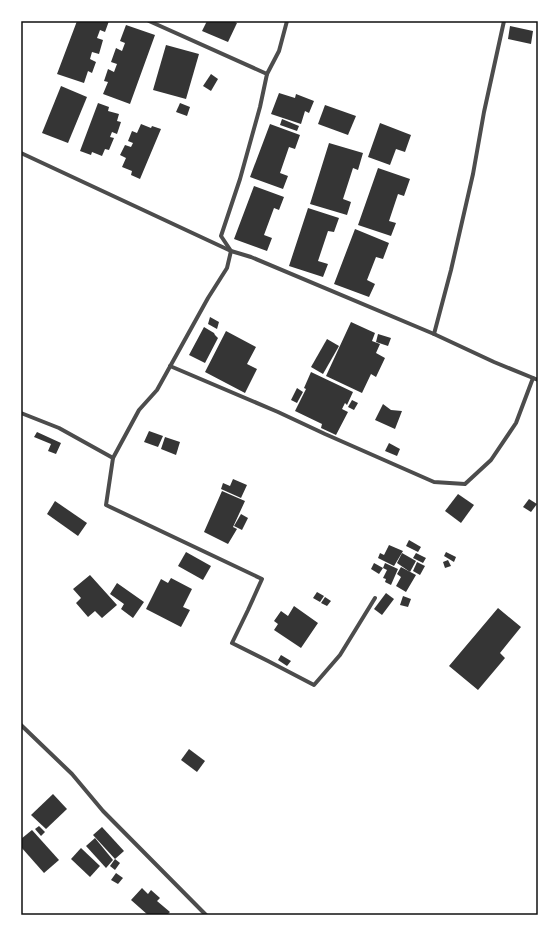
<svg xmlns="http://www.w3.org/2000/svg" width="559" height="936" viewBox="0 0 559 936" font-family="Helvetica,sans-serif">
	<rect width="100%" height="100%" fill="#fff"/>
	<g fill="#353535">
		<path d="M77,21H109L105,32L100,30L97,38L103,40L99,54L92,52L90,59L96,62L92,73L88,71L84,83L57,74Z"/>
		<path d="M207,21H233L237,23L228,42L202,31Z"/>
		<path d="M126,25L155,35L130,104L103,94L108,82L104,81L108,69L114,72L117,64L111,62L116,48L122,51L125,43L120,41Z"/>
		<path d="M510,26L533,31L531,44L508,39Z"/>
		<path d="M166,45L199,54L186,99L153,90Z"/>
		<path d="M211,74L218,79L211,91L203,86Z"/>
		<path d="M61,86L87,97L68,143L42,133Z"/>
		<path d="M279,93L295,98L296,94L314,101L309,113L305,111L301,124L271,114Z"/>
		<path d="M98,103L109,107L108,111L119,114L117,121L121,122L117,134L112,132L110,137L114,138L109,150L105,149L102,156L92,152L91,155L80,151Z"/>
		<path d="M180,103L190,107L187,116L176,112Z"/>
		<path d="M325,105L356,116L348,135L318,124Z"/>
		<path d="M282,119L299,126L297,131L280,125Z"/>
		<path d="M380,123L411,135L405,152L396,149L390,165L368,157Z"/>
		<path d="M141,124L151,128L152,126L161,129L140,179L131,175L132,171L122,167L126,158L120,155L125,145L131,147L133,143L128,141L132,131L137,133Z"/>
		<path d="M270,124L300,135L295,149L289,147L280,173L288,176L283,189L250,177Z"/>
		<path d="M329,143L363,153L358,170L353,168L343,199L351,202L347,215L310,204Z"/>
		<path d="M378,168L410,179L404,196L398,194L389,221L396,223L391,236L358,225Z"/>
		<path d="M254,186L284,197L279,210L274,208L264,235L272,238L267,251L234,239Z"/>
		<path d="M308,208L339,218L334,232L328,231L318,261L328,264L323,277L289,266Z"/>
		<path d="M355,229L389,243L383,259L376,257L367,280L375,284L369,297L334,284Z"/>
		<path d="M210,317L219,322L217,329L208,324Z"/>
		<path d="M351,322L375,333L372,341L380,344L376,353L385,358L376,377L371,374L362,393L326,376Z"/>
		<path d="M204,327L214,333L215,335L218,338L205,363L189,355Z"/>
		<path d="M226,331L256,347L247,364L257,369L245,393L205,372Z"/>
		<path d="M378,334L391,338L388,346L376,342Z"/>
		<path d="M327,339L339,346L323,374L311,367Z"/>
		<path d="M311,372L353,392L347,405L345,403L342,409L348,412L336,435L321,428L322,424L295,411L306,389L304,388Z"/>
		<path d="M297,388L303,392L297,403L291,400Z"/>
		<path d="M352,400L358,403L354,410L348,407Z"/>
		<path d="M383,404L391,410L402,411L395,429L375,420Z"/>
		<path d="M149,431L163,436L158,447L144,442Z"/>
		<path d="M37,432L61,443L56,454L48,451L51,444L34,437Z"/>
		<path d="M165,437L180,442L176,455L161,449Z"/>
		<path d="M389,443L400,449L397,456L385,451Z"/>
		<path d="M233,479L247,485L241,498L221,489L223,483L230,486Z"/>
		<path d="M222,491L245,501L233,527L237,529L228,544L204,532Z"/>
		<path d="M458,494L474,505L461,523L445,511Z"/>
		<path d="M529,499L537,504L531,512L523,507Z"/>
		<path d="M55,501L87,523L78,536L47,514Z"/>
		<path d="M241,514L248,518L242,530L234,526Z"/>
		<path d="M409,540L421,547L418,552L406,546Z"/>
		<path d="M389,545L403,551L394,566L378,558L380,553L384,555Z"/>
		<path d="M186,552L211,566L203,580L178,566Z"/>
		<path d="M446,552L456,557L454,562L444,556Z"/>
		<path d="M402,553L416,561L410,572L397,563Z"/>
		<path d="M416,553L426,558L423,563L413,558Z"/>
		<path d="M448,560L451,566L445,568L443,562Z"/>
		<path d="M417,562L425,566L420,575L413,571Z"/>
		<path d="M374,563L383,568L379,574L371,569Z"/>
		<path d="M385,563L398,569L391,585L385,582L386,579L383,578L387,570L383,568Z"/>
		<path d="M401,567L416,575L406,592L396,586L401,577L397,574Z"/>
		<path d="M90,575L117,605L102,618L95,611L88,617L76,603L81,598L73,589Z"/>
		<path d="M171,578L192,589L183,607L190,610L181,627L146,609L161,579L168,583Z"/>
		<path d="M117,583L144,602L133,618L121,609L124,604L110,594Z"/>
		<path d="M317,592L324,596L320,602L313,598Z"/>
		<path d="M386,593L394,599L382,615L374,609Z"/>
		<path d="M403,596L411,599L408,607L400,605Z"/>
		<path d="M325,597L331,601L327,606L321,603Z"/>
		<path d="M294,606L318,623L301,648L274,630L278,624L274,621L281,611L288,616Z"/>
		<path d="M498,608L521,627L500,653L505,658L478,690L449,666Z"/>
		<path d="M281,655L291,661L287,666L278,660Z"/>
		<path d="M189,749L205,761L197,772L181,760Z"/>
		<path d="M53,794L67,809L46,829L31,815Z"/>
		<path d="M39,826L45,832L41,836L35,829Z"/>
		<path d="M102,827L124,851L115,859L93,835Z"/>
		<path d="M32,830L59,860L44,873L21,847V839Z"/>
		<path d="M95,838L113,860L106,868L86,846Z"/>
		<path d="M81,848L100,866L90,877L71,859Z"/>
		<path d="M115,859L120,863L115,870L110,866Z"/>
		<path d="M116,873L123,878L118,884L111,880Z"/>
		<path d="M142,888L148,894L151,890L160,898L157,901L170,912L167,915H148L131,900Z"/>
	</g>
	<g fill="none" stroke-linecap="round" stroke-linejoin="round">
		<g stroke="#4c4c4c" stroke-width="4">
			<path d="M149,21L267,74L260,107L240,179L221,236L231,251L227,268L208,298L157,390L139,410L113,458L106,505L262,579L248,610L232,643L268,661L314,685L340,655L375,598"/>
			<path d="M267,74L279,51L287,21"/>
			<path d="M21,153L231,251L251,257L434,334L494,362L538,380"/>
			<path d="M434,334L451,270L473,174L484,112L504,21"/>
			<path d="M170,366L278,412L325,434L434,482L465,484L491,460L516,423L533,378"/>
			<path d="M21,413L59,428L113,458"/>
			<path d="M21,725L72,774L103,811L206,915"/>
		</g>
	</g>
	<rect width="559" height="936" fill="none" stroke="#ffffff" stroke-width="44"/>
	<rect x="22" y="22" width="515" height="892" fill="none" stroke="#111" stroke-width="1.5"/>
</svg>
